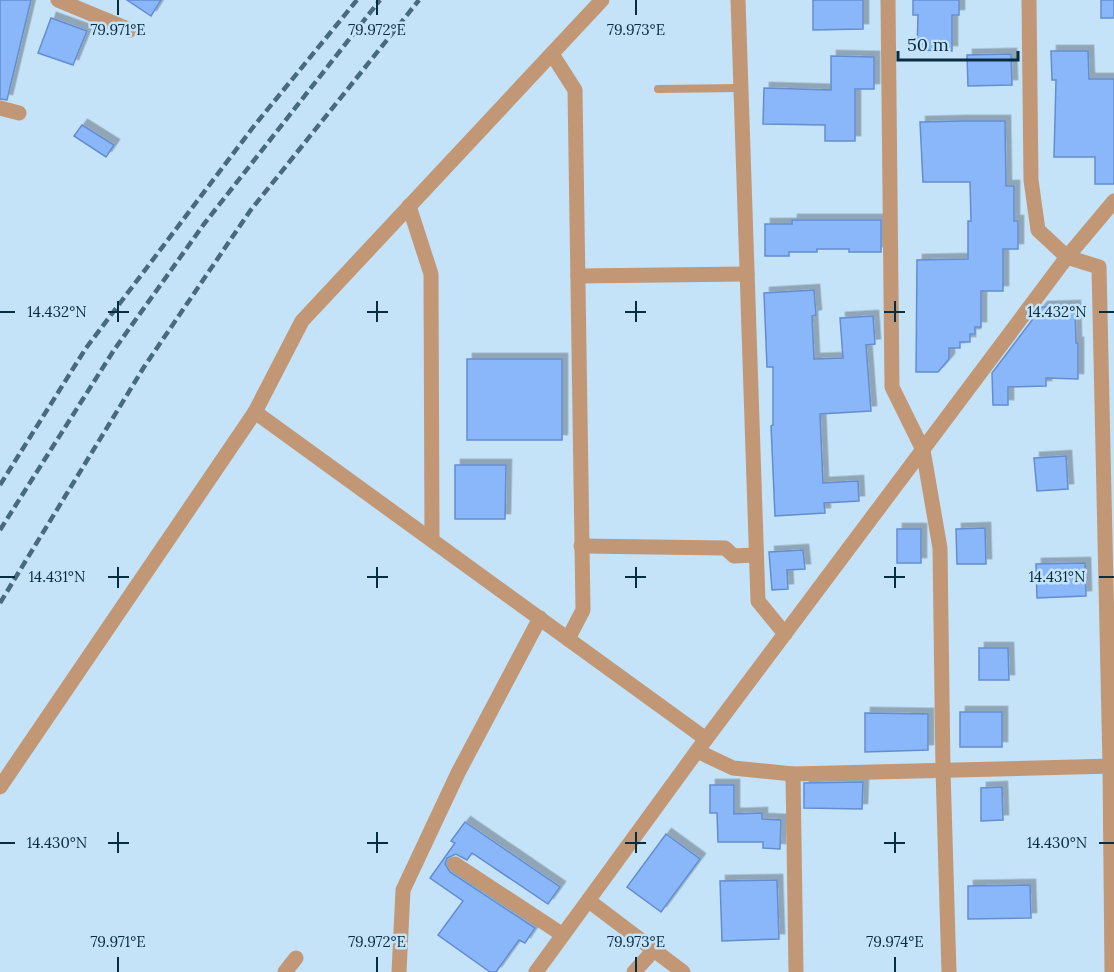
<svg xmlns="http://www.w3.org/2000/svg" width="1114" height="972" viewBox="0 0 1114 972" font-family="Lora,serif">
	<defs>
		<filter id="shadow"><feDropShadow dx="5.5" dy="-5.5" stdDeviation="0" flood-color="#0004"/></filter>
	</defs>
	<rect width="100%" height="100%" fill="#c4e3f8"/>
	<g fill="#8ab6fa" stroke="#648dcf" stroke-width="1.5" filter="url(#shadow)">
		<path d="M0,0H31L7,100L0,99Z"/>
		<path d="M127,0H161L151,16Z"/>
		<path d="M813,0H863V29L813,30Z"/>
		<path d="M913,0H959V15H952V51L917,50L918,15H913Z"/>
		<rect x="1101" y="0" width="13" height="18"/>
		<path d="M51,18L87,31L73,65L38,53Z"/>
		<path d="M1051,51H1088L1089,79H1114V184H1095V157H1054L1056,80H1052Z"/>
		<path d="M1011,54L1012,85L968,86L967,55Z"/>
		<path d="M831,56L874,57V89H855V141H825V125L763,124L764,88L831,90Z"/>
		<path d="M962,121H1005L1006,186H1014V221H1018V249H1003V291H981V327H975V334H970V342H960V348H949V359L938,372H916L917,260L968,259V221H971L970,182H923L920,122Z"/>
		<path d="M82,125L114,145L106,157L74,136Z"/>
		<path d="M792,220H881V252H849V249H817V252H789V256H765V224H792Z"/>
		<path d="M814,290L816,315L812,316L814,359L843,358L840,318L873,316L875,344L866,345L871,411L820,414L823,483L858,481L859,501L824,503L825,513L775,516L771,426L773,425V367H767L764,293Z"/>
		<path d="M1075,306L1076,343H1078V379L1046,378V386L1008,387V405H993L992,373L1042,307Z"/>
		<rect x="467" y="359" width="95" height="81"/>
		<path d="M1066,456L1068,489L1037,491L1034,458Z"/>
		<path d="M455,465H506L505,519H455Z"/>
		<path d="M985,528L986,564H957L956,529Z"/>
		<rect x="897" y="529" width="24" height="34"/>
		<path d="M803,550L805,569L787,570L788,589L772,590L769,552Z"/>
		<path d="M1085,563L1086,596L1037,598L1036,564Z"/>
		<path d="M979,648H1008L1009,680H979Z"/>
		<rect x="960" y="712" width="42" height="35"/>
		<path d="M865,713L928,714V750L865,752Z"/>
		<path d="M863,782L862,809L804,808V783Z"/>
		<path d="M710,785H734V814L762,813V819L781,820L780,849L763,848V842H718L717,813H710Z"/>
		<path d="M1002,787L1003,820L981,821V788Z"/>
		<path d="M465,822L560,887L548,904L472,853L467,860L456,854L447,858L445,864L450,872L535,928L525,943L519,940L496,972H490L438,935L463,901L430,878L455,843L451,841Z"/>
		<path d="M666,834L700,859L661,912L627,887Z"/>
		<path d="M777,880L779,939L722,941L720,881Z"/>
		<path d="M1030,885L1031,918L968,919V886Z"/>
	</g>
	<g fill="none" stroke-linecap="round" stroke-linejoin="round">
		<path stroke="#c29776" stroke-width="8" d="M658,89L741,88"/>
		<g stroke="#c29776" stroke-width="15">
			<path d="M58,0L130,30"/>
			<path d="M738,0L758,601L785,634"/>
			<path d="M888,0L892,387L923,450L940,548L943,770L949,972"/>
			<path d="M1029,0L1031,180L1038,230L1067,257L1099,267L1110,766L1112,972"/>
			<path d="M552,54L575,90L583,610L568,639"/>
			<path d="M0,108L19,113"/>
			<path d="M409,206L431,274L432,540"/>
			<path d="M578,276L747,274"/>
			<path d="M255,412L706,739"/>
			<path d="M581,546L725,548L734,556L756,555"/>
			<path d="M697,751L733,768L793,774L1114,766"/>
			<path d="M793,774L796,972"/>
			<path d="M0,787L255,412L302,321L602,0"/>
			<path d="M455,864L563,935"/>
			<path d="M589,901L683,972"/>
			<path d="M285,972L296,958"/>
			<path d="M399,972L403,890L458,773L540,618"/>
			<path d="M536,972L697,751L1067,257L1114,201"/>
			<path d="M634,972L653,951"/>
		</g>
		<g stroke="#486a7e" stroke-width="4.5" stroke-dasharray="9 4.5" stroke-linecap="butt">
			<path d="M0,485L86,348L254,126L357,0"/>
			<path d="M0,530L114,350L204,224L380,0"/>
			<path d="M0,603L144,367L250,211L419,0"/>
		</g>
	</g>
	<path fill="none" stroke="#082c40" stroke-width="2" d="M118,0V15M377,0V15M636,0V15M118,301V322M377,301V322M636,301V322M895,301V322M0,312H15M108,312H129M367,312H388M625,312H646M884,312H905M1099,312H1114M118,567V588M377,567V588M636,567V588M895,567V588M0,577H15M108,577H129M367,577H388M625,577H646M884,577H905M1099,577H1114M118,832V853M377,832V853M636,832V853M895,832V853M0,843H15M108,843H129M367,843H388M625,843H646M884,843H905M1099,843H1114M118,957V972M377,957V972M636,957V972M895,957V972"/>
	<g font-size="15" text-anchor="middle" fill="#082c40" stroke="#c4e3f8" stroke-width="5" stroke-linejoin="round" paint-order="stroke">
		<text x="118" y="35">79.971°E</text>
		<text x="377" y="35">79.972°E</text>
		<text x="636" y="35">79.973°E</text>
		<text x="57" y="317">14.432°N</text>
		<text x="1057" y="317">14.432°N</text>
		<text x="57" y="582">14.431°N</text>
		<text x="1057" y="582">14.431°N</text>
		<text x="57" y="848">14.430°N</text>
		<text x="1057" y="848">14.430°N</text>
		<text x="118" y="947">79.971°E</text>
		<text x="377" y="947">79.972°E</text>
		<text x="636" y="947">79.973°E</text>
		<text x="895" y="947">79.974°E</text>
	</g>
	<path d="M898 51v9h120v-9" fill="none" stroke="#082c40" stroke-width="3"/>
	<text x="907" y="51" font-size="18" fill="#082c40" stroke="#c4e3f8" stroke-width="4.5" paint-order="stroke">50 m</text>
</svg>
